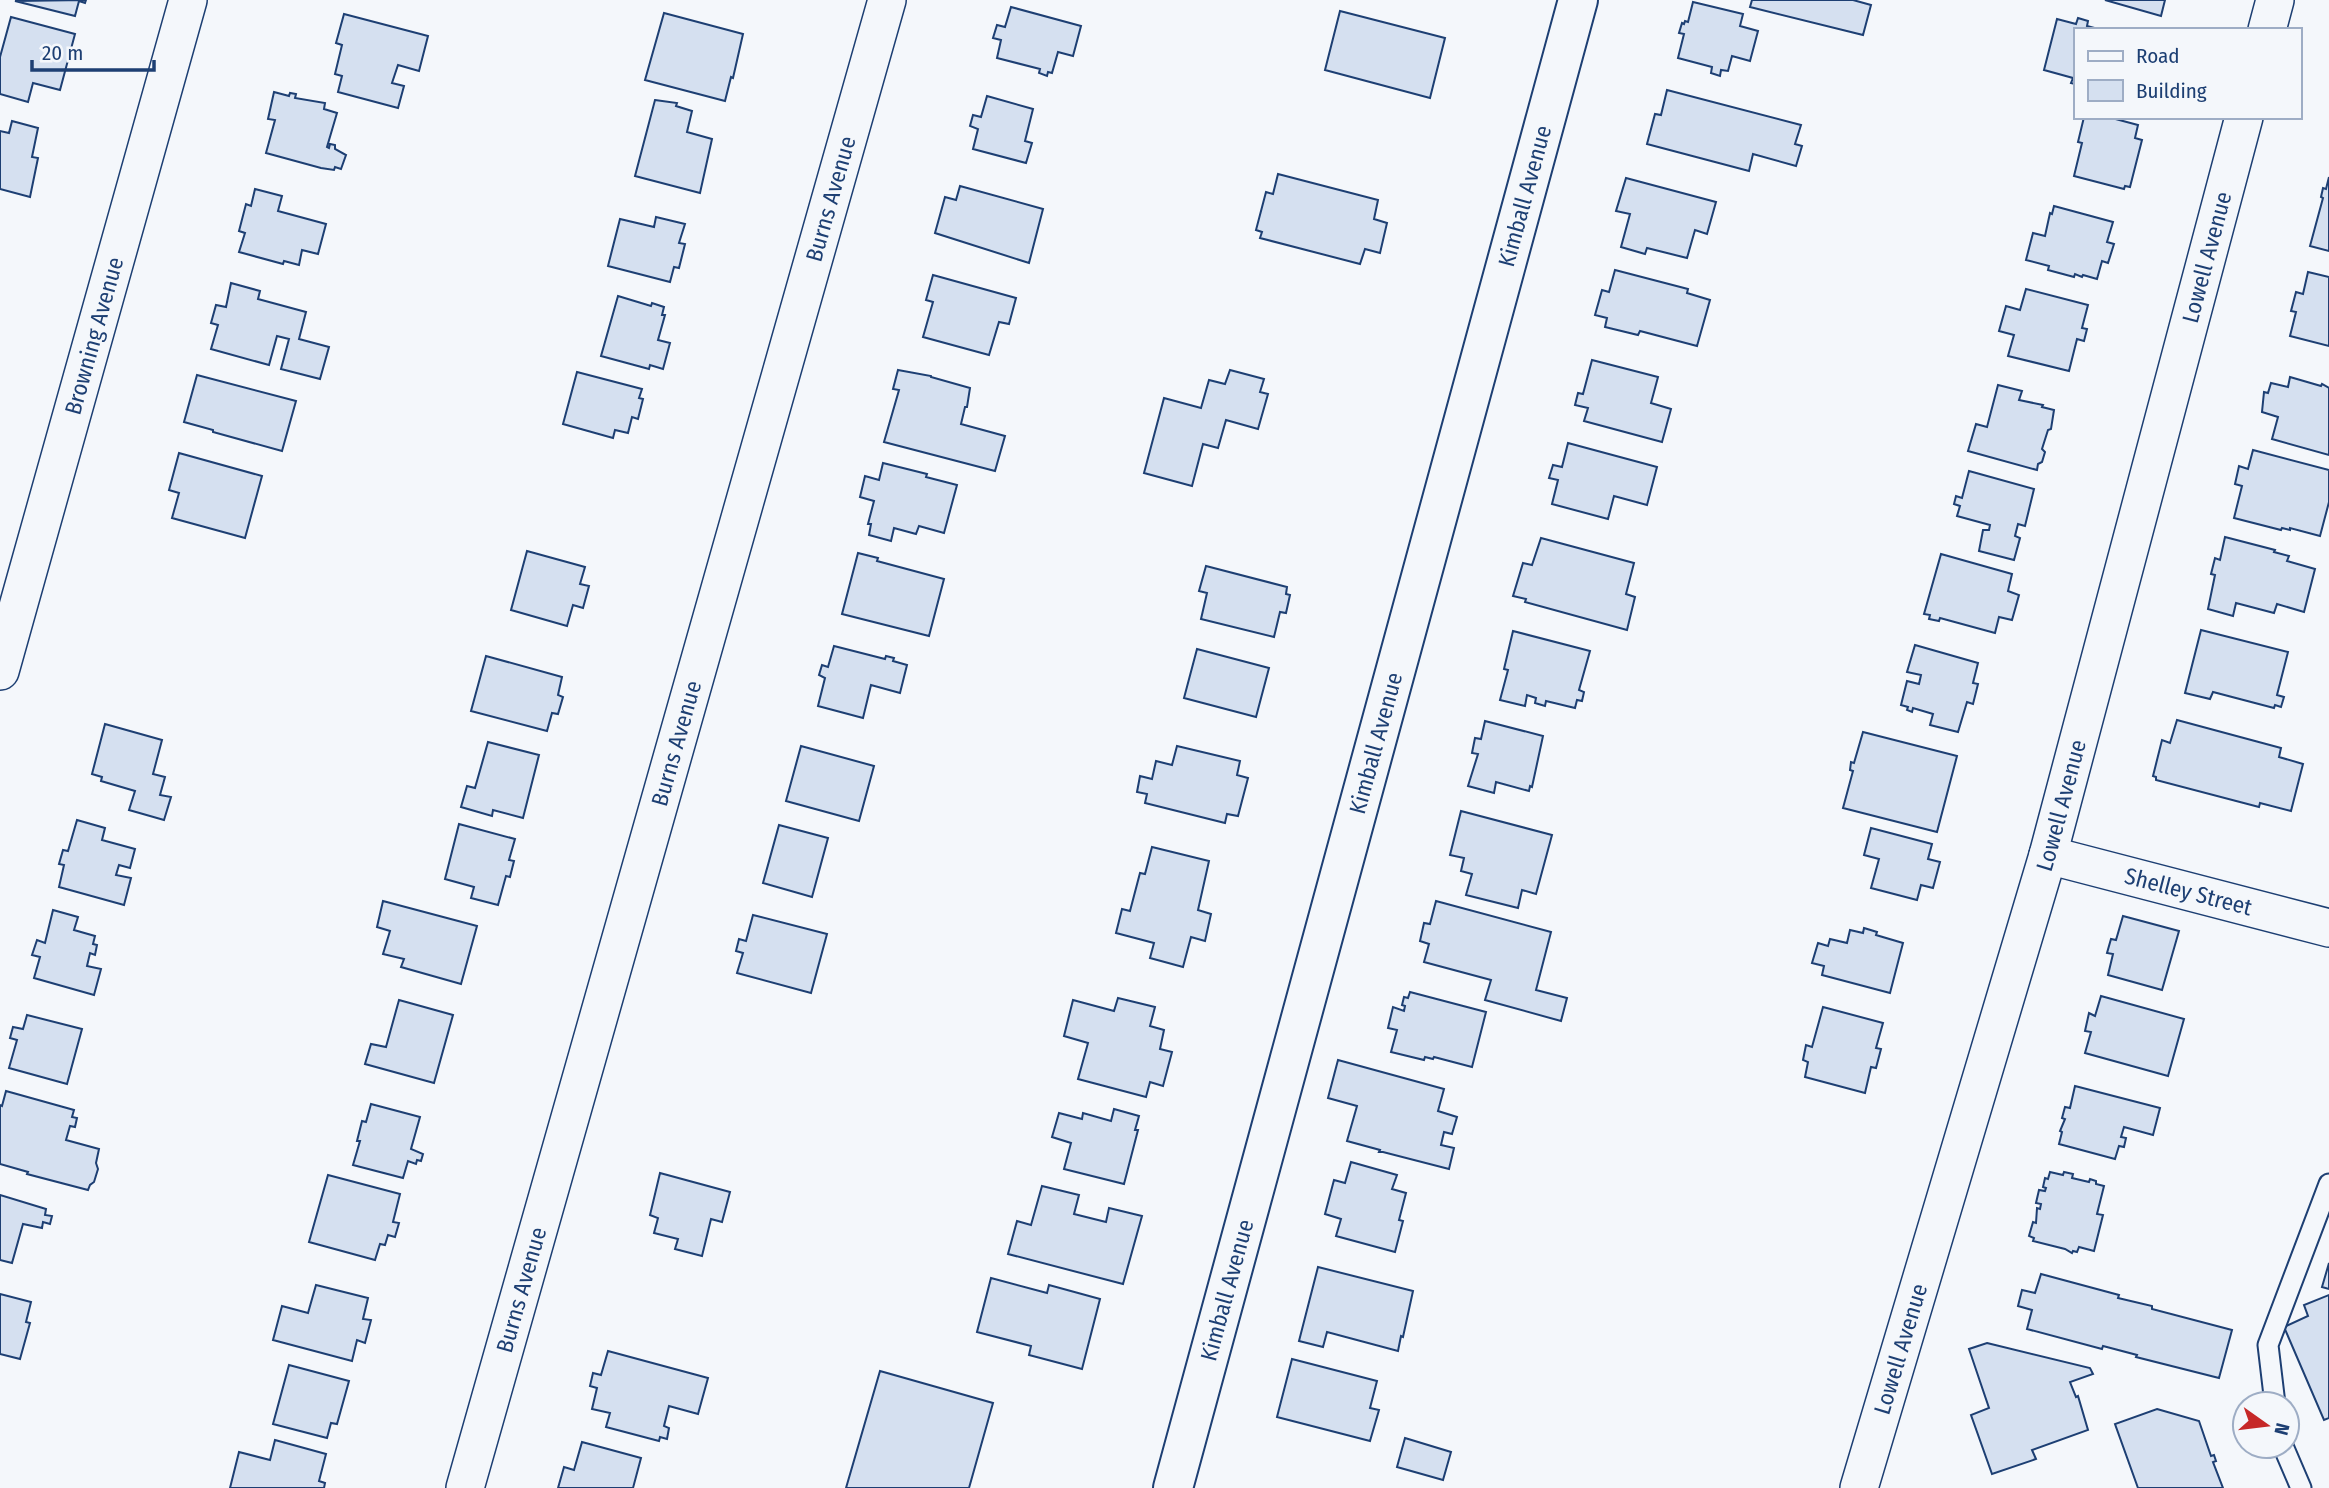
<svg xmlns="http://www.w3.org/2000/svg" width="2329" height="1488" viewBox="0 0 2329 1488" font-family="'Fira Sans Condensed',sans-serif">
	<rect width="100%" height="100%" fill="#f4f7fb"/>
	<g fill="#d5e0f0" stroke="#1d3f73" stroke-width="2">
		<path d="M86,0L85,3L79,1L75,16L15,1Z"/>
		<path d="M1752,0H1853L1871,5L1863,35L1750,7Z"/>
		<path d="M2105,0H2165L2161,16Z"/>
		<path d="M1693,2L1743,14L1740,26L1758,31L1750,61L1732,56L1728,71L1721,70L1720,76L1711,73L1712,67L1678,58L1684,34L1679,33L1682,23L1684,24L1685,21L1688,22Z"/>
		<path d="M1011,7L1081,26L1073,56L1058,52L1052,73L1048,72L1047,76L1039,73L1040,69L997,58L1001,40L993,38L997,25L1005,27Z"/>
		<path d="M1340,11L1445,38L1430,98L1325,70Z"/>
		<path d="M664,13L743,34L733,78L731,77L725,101L645,80Z"/>
		<path d="M344,14L428,36L419,71L398,65L392,83L404,86L398,108L338,92L342,76L335,74L342,45L336,43Z"/>
		<path d="M11,17L75,34L60,90L33,83L28,102L0,94V57Z"/>
		<path d="M2078,18L2088,21L2087,26L2102,30H2075V84L2071,83L2073,78L2044,70L2057,19L2076,24Z"/>
		<path d="M1667,90L1801,125L1795,144L1802,146L1796,166L1753,154L1749,171L1647,144L1655,114L1661,115Z"/>
		<path d="M274,92L289,96L290,93L296,94L295,98L325,103L324,109L337,113L327,147L329,148L330,144L335,145V149L346,155L341,169L335,167L334,170L321,168L266,153L275,120L268,119Z"/>
		<path d="M987,96L1033,109L1025,141L1032,143L1026,163L973,149L978,129L970,126L973,115L981,117Z"/>
		<path d="M655,100L677,103L676,106L692,111L687,132L712,139L700,193L635,176Z"/>
		<path d="M2084,117H2108L2138,125L2135,138L2142,140L2130,187L2125,186L2124,189L2074,176L2082,143L2078,142Z"/>
		<path d="M12,121L38,128L32,157L38,158L30,197L0,189V131L9,133Z"/>
		<path d="M1278,174L1378,200L1374,219L1387,223L1380,253L1365,249L1360,264L1260,238L1262,232L1256,230L1266,192L1273,194Z"/>
		<path d="M2329,177V251L2310,246L2323,198L2321,197L2323,188L2326,189Z"/>
		<path d="M1626,178L1716,202L1707,234L1695,230L1687,258L1647,248L1645,254L1621,247L1630,214L1616,211Z"/>
		<path d="M960,186L1043,209L1029,263L935,233L945,197L956,200Z"/>
		<path d="M255,189L282,196L278,211L326,224L318,254L302,250L299,265L284,261L283,264L239,252L245,233L239,231L246,204L251,206Z"/>
		<path d="M2054,206L2113,222L2107,242L2114,244L2108,263L2102,261L2097,279L2083,275L2082,277L2075,274L2074,277L2048,270L2049,266L2026,260L2033,233L2045,236L2050,213L2052,214Z"/>
		<path d="M656,217L685,224L679,243L685,244L679,268L674,267L670,282L608,266L620,219L654,227Z"/>
		<path d="M1615,270L1688,289L1687,293L1710,300L1697,346L1640,331L1638,335L1605,327L1607,318L1595,315L1602,290L1609,292Z"/>
		<path d="M2308,272L2329,277V346L2290,336L2296,312L2291,311L2296,292L2303,294Z"/>
		<path d="M933,275L1016,298L1009,324L999,322L989,355L923,337L933,302L926,300Z"/>
		<path d="M231,283L260,291L258,299L306,312L299,339L329,347L320,379L281,369L289,339L277,336L269,365L211,349L218,325L211,323L216,305L226,307Z"/>
		<path d="M2026,289L2088,305L2082,328L2087,329L2084,341L2077,339L2069,371L2008,356L2014,335L1999,331L2006,306L2020,310Z"/>
		<path d="M618,296L651,306L652,303L664,307L662,315H665L658,340L670,343L663,369L650,365L649,369L601,356Z"/>
		<path d="M1592,360L1658,377L1651,403L1671,409L1662,442L1584,421L1588,408L1575,405L1578,393L1583,394Z"/>
		<path d="M898,370L931,376V377L970,388L967,407H965L961,424L1005,436L995,471L884,442L899,390L893,389Z"/>
		<path d="M1230,370L1264,379L1260,392L1268,394L1258,429L1226,420L1218,448L1203,444L1192,486L1144,473L1164,398L1201,408L1209,380L1225,384Z"/>
		<path d="M577,372L642,389L639,398L643,399L638,419L632,417L628,433L615,430L613,438L563,424Z"/>
		<path d="M197,375L296,401L282,451L213,432V430L184,422Z"/>
		<path d="M2290,377L2321,386L2322,384L2329,388V455L2272,439L2278,417L2262,412L2264,392L2268,393L2271,383L2288,387Z"/>
		<path d="M1998,385L2022,391L2019,400L2043,405L2042,407L2054,410L2051,429L2048,430L2042,449L2045,452L2042,462L2038,464L2037,470L1968,451L1976,424L1987,427Z"/>
		<path d="M1568,443L1657,467L1647,505L1614,496L1608,519L1552,504L1558,480L1549,478L1553,465L1562,467Z"/>
		<path d="M2253,450L2329,470V502L2320,536L2290,528V530L2282,528L2281,530L2234,518L2242,486L2235,484L2239,466L2248,469Z"/>
		<path d="M179,453L262,476L245,538L172,518L179,493L169,490Z"/>
		<path d="M883,463L927,474L926,477L957,485L944,533L919,526L916,534L894,528L891,541L869,535L871,524H868L874,501L860,497L865,476L879,480Z"/>
		<path d="M1969,471L2034,489L2025,526L2018,524L2015,536L2020,538L2014,560L1979,551L1983,530H1989L1990,525L1957,516L1960,506L1954,504L1956,496L1962,498Z"/>
		<path d="M2225,537L2275,550L2274,552L2289,556L2287,561L2315,569L2304,612L2277,604L2274,613L2236,603L2233,616L2208,609L2215,575L2211,574L2215,558L2220,560Z"/>
		<path d="M1541,538L1634,563L1626,594L1635,597L1627,630L1525,602L1526,599L1513,596L1523,563L1532,565Z"/>
		<path d="M527,551L585,567L580,584L589,586L583,608L573,605L567,626L511,610Z"/>
		<path d="M858,553L878,558L877,561L944,579L929,636L842,614Z"/>
		<path d="M1941,554L2012,574L2008,591L2019,595L2012,620L1999,617L1995,633L1940,618L1939,621L1929,619L1930,615L1924,614Z"/>
		<path d="M1206,566L1287,587L1286,594L1290,595L1286,613L1280,612L1274,637L1201,619L1207,593L1199,591Z"/>
		<path d="M2201,630L2288,652L2277,695L2284,697L2281,707L2275,705L2274,708L2213,692L2210,699L2185,693Z"/>
		<path d="M1513,631L1590,651L1579,690L1584,692L1582,701L1577,700L1575,708L1546,701L1545,706L1535,703L1536,698L1527,695L1525,706L1500,700L1508,670L1504,669Z"/>
		<path d="M1915,645L1978,663L1973,683L1978,684L1973,704L1967,702L1958,732L1930,725L1933,714L1913,708L1912,712L1907,710L1908,707L1901,705L1907,681L1919,684L1921,675L1907,672Z"/>
		<path d="M834,646L885,659L886,656L894,658L893,661L907,665L900,693L871,685L863,718L818,706L825,678L819,675L822,665L828,667Z"/>
		<path d="M1197,649L1269,668L1256,717L1184,698Z"/>
		<path d="M486,656L562,677L558,695L563,697L558,714L552,713L547,731L471,711Z"/>
		<path d="M2177,720L2281,748L2279,757L2303,764L2291,811L2260,803L2259,807L2156,780V777L2153,776L2162,740L2170,743Z"/>
		<path d="M1485,721L1543,736L1532,787L1530,786L1529,791L1496,782L1494,793L1468,786L1478,754L1472,753L1475,738L1481,739Z"/>
		<path d="M105,724L162,740L153,774L165,777L160,795L171,797L164,820L129,810L135,791L101,781L102,777L92,774Z"/>
		<path d="M1863,732L1957,756L1937,832L1843,808L1853,771L1850,770L1851,762L1854,763Z"/>
		<path d="M488,742L539,755L523,818L493,810L492,816L461,807L467,786L475,788Z"/>
		<path d="M801,746L874,766L859,821L786,801Z"/>
		<path d="M1177,746L1240,761L1237,775L1248,778L1238,816L1227,814L1225,823L1145,803L1147,794L1137,792L1140,776L1152,779L1156,761L1172,765Z"/>
		<path d="M1461,811L1552,835L1536,894L1522,890L1518,908L1466,895L1472,874L1461,871L1464,858L1450,855Z"/>
		<path d="M77,820L105,828L102,840L135,849L130,868L119,865L116,875L131,878L124,905L59,887L64,865L59,864L63,850L68,851Z"/>
		<path d="M459,824L515,839L509,860L514,861L510,877L506,876L498,905L471,898L474,887L445,879Z"/>
		<path d="M779,825L828,838L812,897L763,883Z"/>
		<path d="M1871,828L1932,844L1928,859L1940,862L1933,888L1921,885L1917,900L1871,888L1879,859L1864,855Z"/>
		<path d="M1152,847L1209,861L1198,910L1211,914L1205,941L1191,937L1183,967L1150,958L1154,943L1116,933L1122,909L1130,911L1140,873L1145,874Z"/>
		<path d="M383,901L477,926L461,984L401,967L404,959L383,954L390,931L377,927Z"/>
		<path d="M1436,901L1551,932L1536,990L1567,998L1561,1021L1485,1000L1491,980L1424,962L1429,944L1420,941L1424,923L1430,924Z"/>
		<path d="M53,910L78,917L74,930L95,936L93,944L97,945L95,955L90,953L87,966L101,969L94,995L34,978L40,957L32,955L37,940L45,943Z"/>
		<path d="M753,915L827,934L811,993L737,973L743,953L736,951L739,939L746,941Z"/>
		<path d="M2123,916L2179,931L2162,990L2108,975L2113,954L2107,953L2111,939L2116,940Z"/>
		<path d="M1864,928L1877,932L1876,935L1903,943L1890,993L1822,975L1824,966L1812,963L1818,943L1828,946L1830,939L1847,943L1850,930L1863,933Z"/>
		<path d="M1410,992L1486,1012L1472,1067L1434,1057L1433,1059L1425,1057L1424,1060L1391,1052L1397,1030L1388,1028L1393,1007L1404,1011L1405,1006L1402,1005L1404,997L1408,998Z"/>
		<path d="M2101,996L2184,1019L2168,1076L2085,1053L2091,1032L2085,1031L2089,1013L2095,1016Z"/>
		<path d="M1118,998L1155,1007L1150,1026L1164,1030L1160,1049L1172,1052L1163,1086L1150,1082L1146,1097L1078,1079L1088,1043L1064,1036L1073,1000L1114,1011Z"/>
		<path d="M399,1000L453,1015L434,1083L365,1064L371,1044L386,1047Z"/>
		<path d="M1823,1007L1883,1023L1876,1048L1881,1049L1876,1068L1871,1067L1865,1093L1805,1077L1808,1062L1803,1060L1806,1045L1812,1047Z"/>
		<path d="M27,1015L82,1029L67,1084L9,1068L17,1040L10,1038L13,1027L23,1029Z"/>
		<path d="M1338,1060L1444,1089L1438,1111L1457,1117L1452,1134L1444,1132L1441,1145L1454,1148L1449,1169L1383,1152H1379L1380,1150L1347,1141L1357,1106L1328,1098Z"/>
		<path d="M2075,1086L2160,1108L2153,1135L2124,1127L2121,1137L2126,1138L2124,1147L2119,1146L2115,1159L2059,1144L2062,1132L2060,1131L2065,1119L2062,1118L2065,1107L2070,1108Z"/>
		<path d="M6,1091L74,1110L72,1117L77,1118L75,1127L70,1126L66,1140L99,1149L96,1163L98,1169L94,1182L90,1185L88,1190L27,1174L28,1172L0,1164V1105L2,1106Z"/>
		<path d="M371,1104L420,1117L411,1149L423,1154L421,1161L417,1160L416,1164L408,1161L403,1178L353,1165L360,1141H357L362,1121L366,1122Z"/>
		<path d="M1114,1109L1139,1116L1135,1130H1138L1124,1184L1064,1169L1071,1143L1052,1137L1059,1113L1082,1119L1083,1113L1111,1121Z"/>
		<path d="M1351,1162L1397,1175L1392,1189L1406,1193L1399,1220L1403,1221L1395,1252L1336,1236L1341,1219L1325,1214L1334,1180L1345,1183Z"/>
		<path d="M2050,1172L2063,1175L2064,1172L2073,1174L2072,1178L2089,1182L2090,1179L2096,1181V1184L2104,1186L2097,1214L2103,1215L2094,1251L2079,1247L2077,1252L2073,1251L2072,1253L2065,1249L2033,1241L2034,1238L2029,1236L2033,1222L2036,1223L2037,1208L2040,1209L2041,1204L2036,1203L2039,1190L2045,1191L2046,1188L2043,1187L2045,1178L2048,1179Z"/>
		<path d="M660,1173L730,1192L722,1222L711,1219L702,1256L675,1249L678,1239L654,1233L658,1218L650,1215Z"/>
		<path d="M328,1175L400,1194L393,1222L399,1223L395,1237L388,1235L385,1245L380,1244L375,1260L309,1242Z"/>
		<path d="M1042,1186L1079,1195L1074,1214L1106,1222L1109,1208L1142,1216L1123,1284L1008,1254L1017,1221L1031,1225Z"/>
		<path d="M0,1195L46,1209L45,1215L52,1216L50,1224L43,1222L42,1228L23,1224L12,1263L0,1260Z"/>
		<path d="M2329,1263V1289L2322,1287Z"/>
		<path d="M1318,1267L1413,1291L1403,1337L1401,1336L1398,1351L1327,1332L1323,1347L1299,1341Z"/>
		<path d="M2041,1274L2119,1295L2118,1298L2152,1306V1309L2232,1330L2219,1378L2136,1357L2137,1355L2103,1346L2102,1349L2027,1329L2032,1310L2018,1306L2022,1290L2035,1293Z"/>
		<path d="M991,1278L1047,1293L1049,1285L1100,1299L1082,1369L1029,1355L1031,1346L977,1332Z"/>
		<path d="M316,1285L368,1298L363,1319L371,1320L365,1343L357,1340L352,1361L273,1340L282,1306L308,1313Z"/>
		<path d="M0,1294L31,1302L26,1322L30,1323L20,1359L0,1354Z"/>
		<path d="M2329,1295V1418L2324,1420L2284,1327L2308,1316L2304,1305Z"/>
		<path d="M1987,1343L2090,1368L2093,1374L2070,1382L2076,1397L2078,1396L2088,1430L2032,1450L2036,1459L1992,1474L1971,1415L1989,1408L1969,1349Z"/>
		<path d="M608,1351L708,1378L698,1414L669,1406L664,1426L669,1428L667,1439L660,1437L659,1441L606,1427L610,1413L592,1409L597,1388L590,1386L593,1373L601,1375Z"/>
		<path d="M1292,1359L1377,1381L1370,1408L1379,1410L1370,1441L1277,1417Z"/>
		<path d="M289,1365L349,1381L337,1424L331,1423L327,1438L273,1424Z"/>
		<path d="M880,1371L993,1403L969,1488H846Z"/>
		<path d="M2157,1409L2199,1421L2211,1456L2214,1455L2216,1461L2213,1462L2223,1488H2138L2115,1424Z"/>
		<path d="M1405,1438L1451,1452L1443,1480L1397,1467Z"/>
		<path d="M275,1440L326,1454L319,1481L325,1483L324,1488H230L239,1452L270,1460Z"/>
		<path d="M582,1442L641,1458L633,1488H558L564,1467L574,1470Z"/>
	</g>
	<g fill="none" stroke-linecap="round" stroke-linejoin="round">
		<g stroke="#1d3f73" stroke-width="23">
			<g id="lane">
				<path d="M2275,1404L2268,1345L2329,1184"/>
				<path d="M2283,1446L2301,1488"/>
			</g>
		</g>
		<g stroke="#1d3f73" stroke-width="40">
			<g id="street">
				<path d="M2267,30L2275,0"/>
				<path id="s1" d="M0,671L188,0"/>
				<path id="s2" d="M2048,855L2329,928"/>
				<path id="s3" d="M465,1488L887,0"/>
				<path id="s4" d="M1859,1488L2048,855L2244,117"/>
			</g>
		</g>
		<g stroke="#1d3f73" stroke-width="42">
			<g id="secondary">
				<path id="s5" d="M1173,1488L1578,0"/>
			</g>
		</g>
		<use href="#lane" stroke="#f4f7fb" stroke-width="19"/>
		<use href="#street" stroke="#f4f7fb" stroke-width="37"/>
		<use href="#secondary" stroke="#f4f7fb" stroke-width="38"/>
	</g>
	<g text-anchor="middle" dominant-baseline="central" stroke-width="5" stroke-linejoin="round" paint-order="stroke">
		<g font-size="23" fill="#1d3f73" stroke="#f4f7fb">
			<text stroke="none"><textPath href="#s5" startOffset="1339">Kimball Avenue</textPath></text>
			<text stroke="none"><textPath href="#s3" startOffset="1340">Burns Avenue</textPath></text>
			<text stroke="none"><textPath href="#s4" startOffset="1279">Lowell Avenue</textPath></text>
			<text stroke="none"><textPath href="#s1" startOffset="348">Browning Avenue</textPath></text>
			<text stroke="none"><textPath href="#s3" startOffset="774">Burns Avenue</textPath></text>
			<text stroke="none"><textPath href="#s5" startOffset="772">Kimball Avenue</textPath></text>
			<text stroke="none"><textPath href="#s4" startOffset="712">Lowell Avenue</textPath></text>
			<text stroke="none"><textPath href="#s2" startOffset="145">Shelley Street</textPath></text>
			<text stroke="none"><textPath href="#s3" startOffset="206">Burns Avenue</textPath></text>
			<text stroke="none"><textPath href="#s5" startOffset="205">Kimball Avenue</textPath></text>
			<text stroke="none"><textPath href="#s4" startOffset="145">Lowell Avenue</textPath></text>
		</g>
	</g>
	<rect x="2074" y="28" width="228" height="91" fill="#f4f7fb" stroke="#9eadc5" stroke-width="2"/>
	<rect x="2088" y="51" width="35" height="10" fill="#f4f7fb" stroke="#9eadc5" stroke-width="2"/>
	<text x="2136" y="63" font-size="21" fill="#1d3f73">Road</text>
	<rect x="2088" y="80" width="35" height="21" fill="#d5e0f0" stroke="#9eadc5" stroke-width="2"/>
	<text x="2136" y="98" font-size="21" fill="#1d3f73">Building</text>
	<g transform="translate(2266 1425) rotate(104)"><circle r="33" fill="#f4f7fb" stroke="#9eadc5" stroke-width="2"/>
	<path d="M0-5L12 26L0 18L-12 26Z" fill="#c62828"/>
	<text y="-10" font-size="19" font-weight="bold" text-anchor="middle" fill="#1d3f73">N</text>
	</g>
	<path d="M32 60v10h122v-10" fill="none" stroke="#1d3f73" stroke-width="3.5"/>
	<text x="42" y="60" font-size="21" fill="#1d3f73" stroke="#f4f7fb" stroke-width="5" paint-order="stroke">20 m</text>
</svg>
